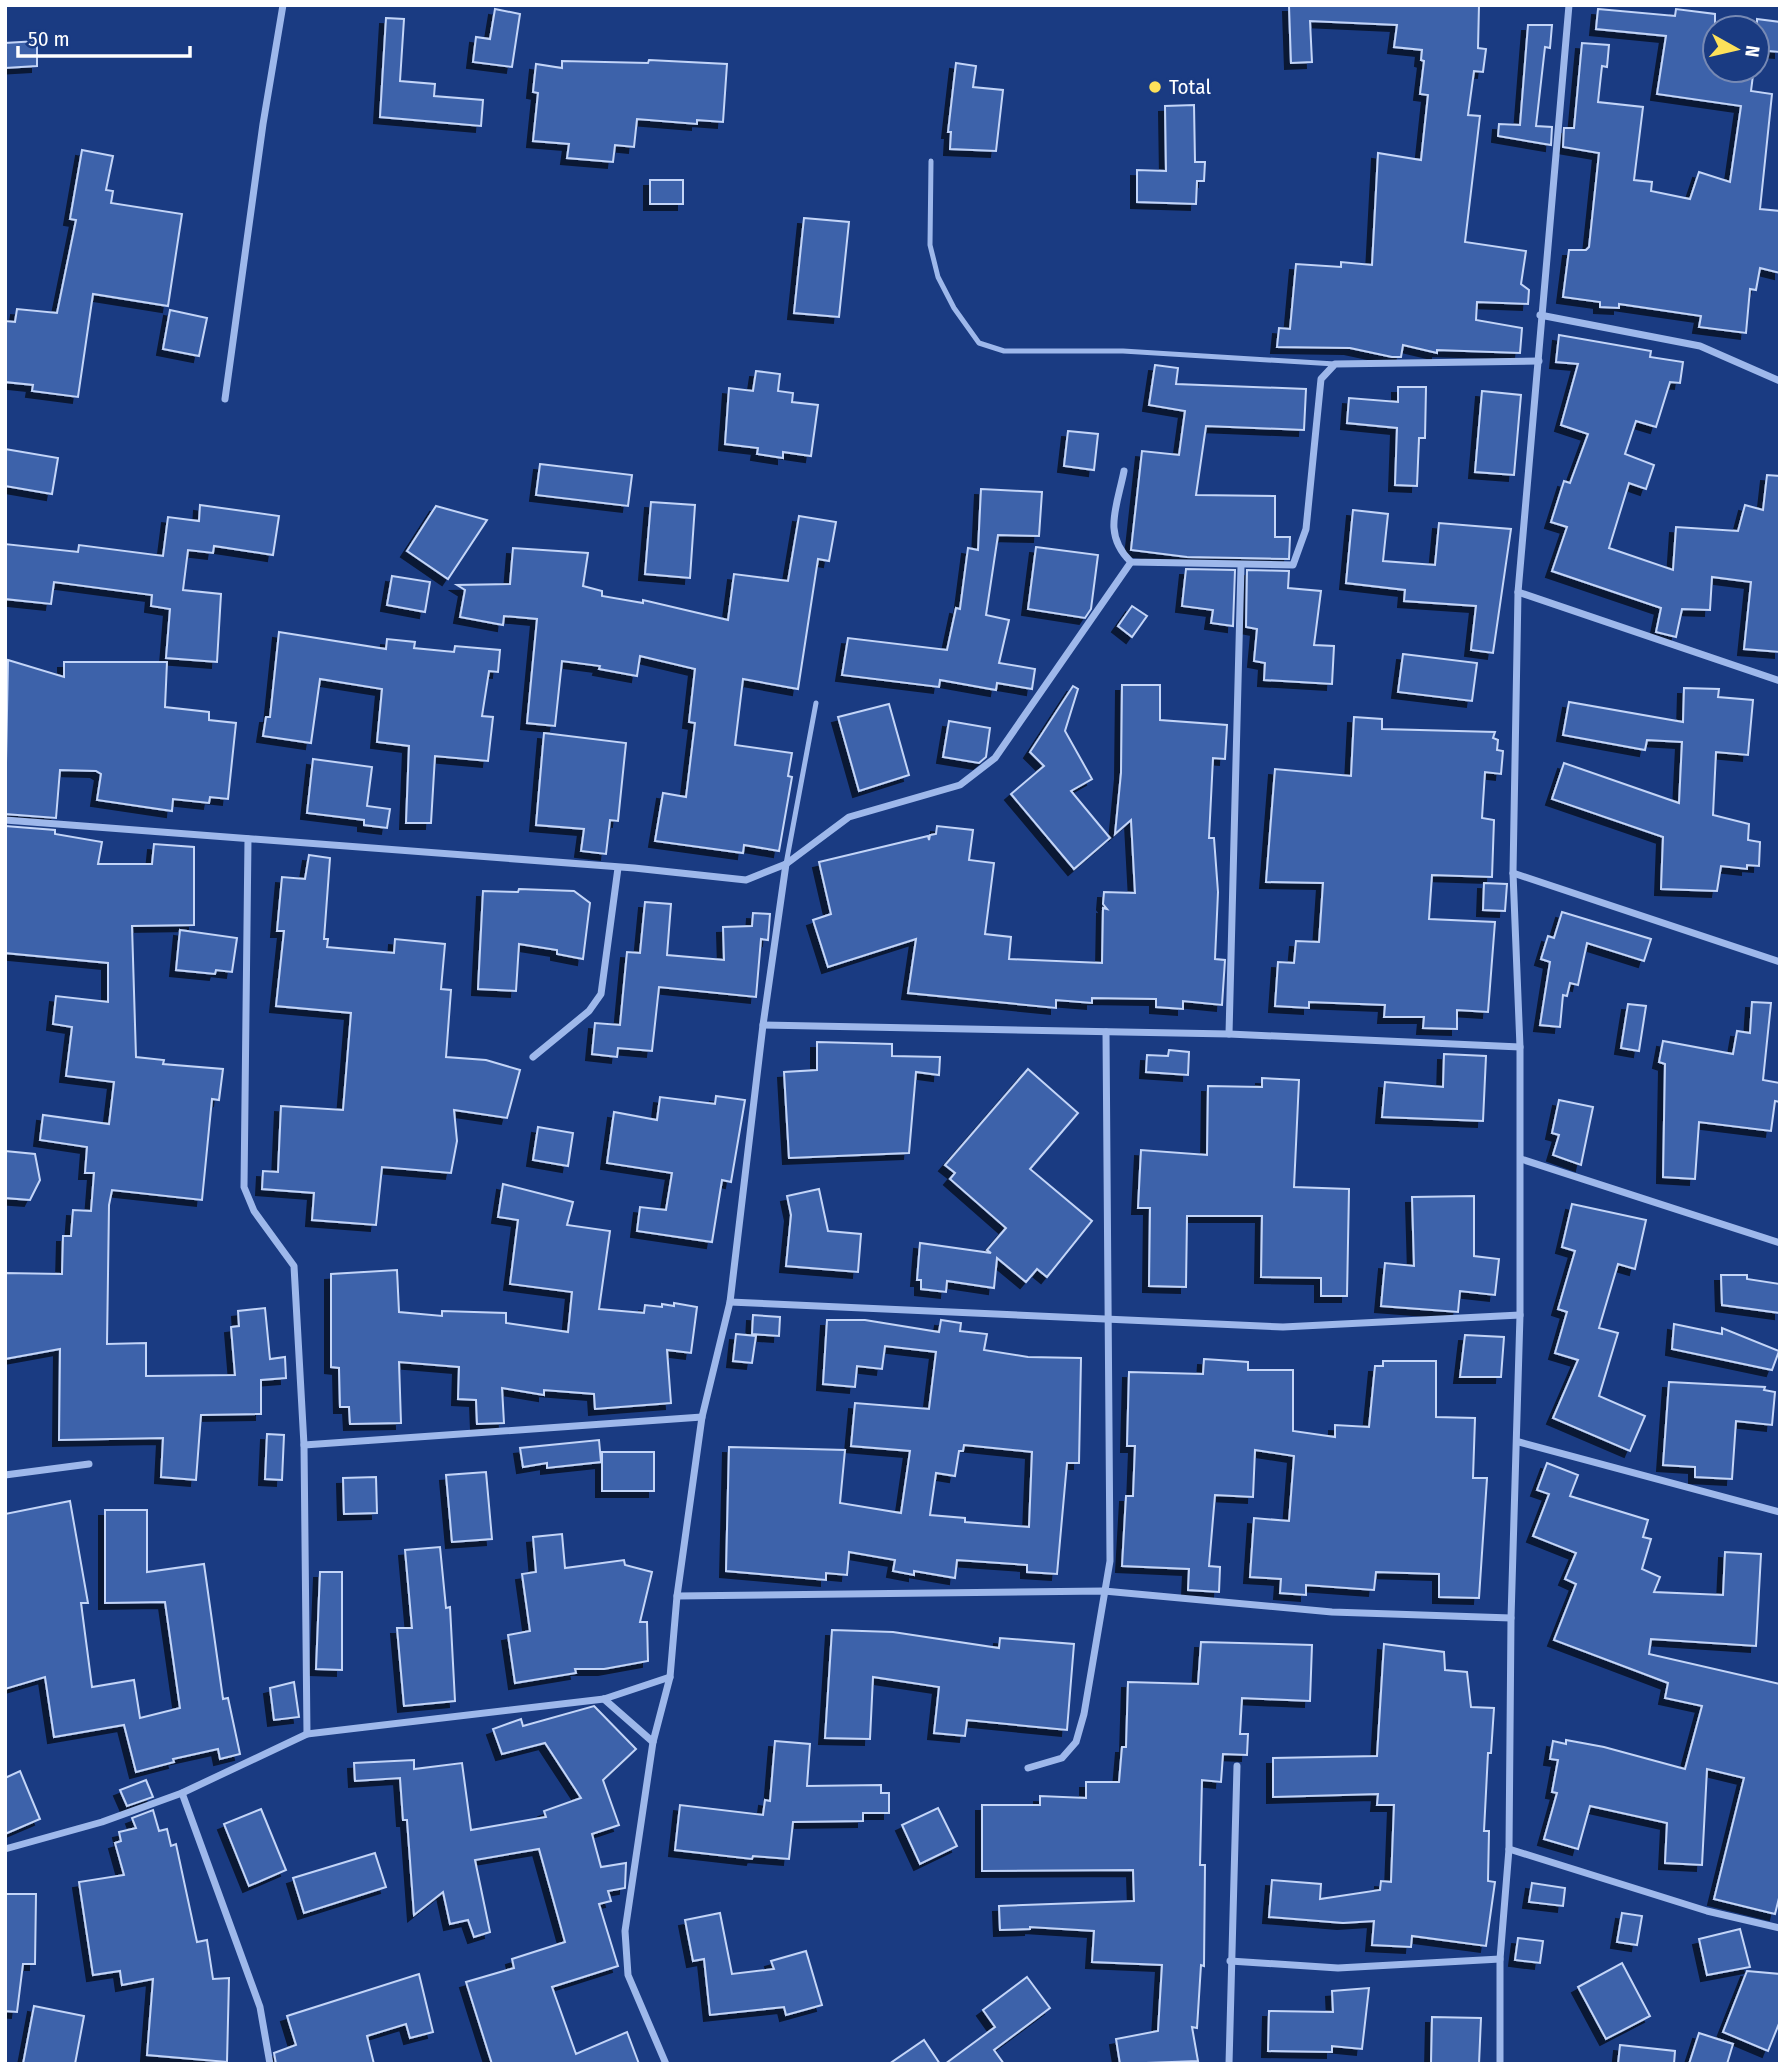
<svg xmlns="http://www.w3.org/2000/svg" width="1785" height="2069" viewBox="0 0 1785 2069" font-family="'Fira Sans Condensed',sans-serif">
	<defs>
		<filter id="shadow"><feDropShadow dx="-6" dy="6" stdDeviation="0" flood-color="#0009"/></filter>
	</defs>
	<rect width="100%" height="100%" fill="#1a3b82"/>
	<g fill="#3e62aa" stroke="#c3d5f8" stroke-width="2" fill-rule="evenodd" filter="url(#shadow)">
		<path d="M1479,5L1478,48L1486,49L1483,72L1474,71L1468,115L1480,116L1465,242L1526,251L1521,284L1529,290L1528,304L1477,302L1476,320L1522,328L1520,353L1437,350V353L1403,345L1401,357H1392L1350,348L1277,347L1279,328L1290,329L1296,264L1341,267V262L1372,265L1378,153L1421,160L1428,95L1420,94L1424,61L1421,60L1422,50L1394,47L1397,25L1310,21L1312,62L1291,63L1289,6Z"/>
		<path d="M495,9L520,14L512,67L473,62L476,37L490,39Z"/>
		<path d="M1598,9L1675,16L1676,9L1715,14V70L1753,75L1751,91L1772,94L1760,209L1780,211V273L1760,268L1756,290L1750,289L1746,333L1699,327L1701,316L1619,304V308L1600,307V302L1563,297L1569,250H1586L1589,247L1599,153L1563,147L1564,128H1574L1582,43L1609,45L1607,67L1602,66L1598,102L1643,107L1634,180L1652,182L1651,191L1690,199L1699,172L1730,182L1741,106L1657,94L1666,36L1596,29Z"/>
		<path d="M386,18L404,19L400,81L435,84L434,96L483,100L481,126L380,117Z"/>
		<path d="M1757,19L1780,22V52L1757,50Z"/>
		<path d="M1528,25H1552L1550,48L1545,47L1536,126L1552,127L1551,145L1498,136L1499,124L1520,125Z"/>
		<path d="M37,41V66L5,68V43Z"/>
		<path d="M649,60L727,64L723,122L697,120V124L637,119L634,147L615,145L613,162L567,158L569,144L533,141L538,93L533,92L536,64L562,68V61L648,63Z"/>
		<path d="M956,63L976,66L973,87L1003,90L996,151L950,149L951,132H948Z"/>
		<path d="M1194,105L1195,162H1205L1204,181H1197L1196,204L1137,202V170L1166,171L1165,106Z"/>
		<path d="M82,150L113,156L106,190L113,191L111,203L182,214L168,306L93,294L78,397L32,391L33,385L5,382V321L15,322L17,309L57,313L76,220L70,219Z"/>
		<rect x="650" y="180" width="33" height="24"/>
		<path d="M804,218L849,222L839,317L794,313Z"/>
		<path d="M170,310L207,318L199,356L163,349Z"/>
		<path d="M1559,335L1651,351L1650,357L1683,362L1680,383L1670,382L1656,427L1636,421L1625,454L1654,465L1646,489L1629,483L1609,548L1673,570L1676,527L1738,531L1745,505L1763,510L1767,475L1780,476V652L1744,649L1751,582L1712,577L1710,610L1682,609L1676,637L1656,632L1661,608L1552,571L1567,527L1551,522L1564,481L1570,483L1588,434L1561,425L1578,364L1556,362Z"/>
		<path d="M1155,365L1178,368L1176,384L1306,389L1304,430L1206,426L1196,495L1275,496V537H1290L1289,559L1187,557L1131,550L1142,451L1179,455L1185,411L1149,405Z"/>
		<path d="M756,371L780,374L778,391L793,393L792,402L818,405L811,456L783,452V458L757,454L758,448L725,444L729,388L753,391Z"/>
		<path d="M1398,387H1426L1425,438H1419L1417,486L1395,485L1397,428L1347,423L1349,398L1398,402Z"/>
		<path d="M1482,391L1521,395L1514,475L1475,472Z"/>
		<path d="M1068,431L1098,434L1094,470L1064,466Z"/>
		<path d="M5,449L58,458L52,494L5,486Z"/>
		<path d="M540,464L632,475L628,506L536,495Z"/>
		<path d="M981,489L1042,492L1039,536L998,535L986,615L1009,620L999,663L1035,669L1032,689L997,683L996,690L940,680L939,687L842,675L848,638L947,650L956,608L960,609L968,548L978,550Z"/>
		<path d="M651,502L695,505L690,578L645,574Z"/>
		<path d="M200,505L279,516L273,555L214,546L213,553L188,550L183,590L221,594L217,662L166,658L170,609L151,606L152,595L54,582L51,604L5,599V544L78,552L79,545L163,556L168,517L199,521Z"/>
		<path d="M436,506L487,520L448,579L407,551Z"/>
		<path d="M1353,510L1388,514L1383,561L1435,565L1439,523L1511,529L1493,653L1471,650L1476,606L1404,601L1405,590L1346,583Z"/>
		<path d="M799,516L836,522L829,561L818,559L798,689L743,679L735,745L792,753L788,776L792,777L779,851L744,845L743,853L655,841L663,793L686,797L695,723L689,722L695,669L640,656L637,676L599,669L600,666L562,661L555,726L527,723L537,619L504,616L503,625L460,617L465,590L457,585L510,584L513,548L588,553L583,586L602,591V596L643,603V600L728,620L734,574L788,581Z"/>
		<path d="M1036,547L1098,555L1091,609L1085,618L1028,609Z"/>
		<path d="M1186,569L1235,570L1233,626L1211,623L1213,610L1182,606Z"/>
		<path d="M1247,570L1289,571L1288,588L1321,591L1314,645L1334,646L1332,684L1264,680L1265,663L1254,661L1257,629L1246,627Z"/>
		<path d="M392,576L430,582L425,612L387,605Z"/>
		<path d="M1132,606L1147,616L1132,637L1118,626Z"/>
		<path d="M279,632L386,649L387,639L415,642L414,648L454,652L455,646L500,650L498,672L489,671L482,716L493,717L488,761L435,756L431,823H406L409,746L377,742L382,689L320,679L311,743L263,736L266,717H270Z"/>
		<path d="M1403,654L1477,663L1472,701L1398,692Z"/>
		<path d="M8,660L64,677V662H167L165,707L209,712V720L236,723L228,799L210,797L209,803L173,799L172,811L97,800L101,774L96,771L60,770L56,818L5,814Z"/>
		<path d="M1122,685H1160V720L1227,725L1225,759L1213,758L1209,838H1214L1218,892L1215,959L1225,960L1222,1005L1183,1001V1009L1156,1007V999L1092,998V1003L1056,1000V1008L908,993L916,939L828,967L813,920L831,914L819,862L928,836L929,840L930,835L936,834L937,826L973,830L969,860L994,863L985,934L1011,937L1009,959L1102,963L1103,908L1107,909L1103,904L1104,892L1135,893L1131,820L1115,834L1121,773Z"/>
		<path d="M1073,686L1078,689L1065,731L1092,779L1071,791L1110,838L1074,869L1011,794L1044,766L1030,752Z"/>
		<path d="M1684,688L1719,689L1718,697L1753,700L1748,755L1716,752L1713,815L1749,824L1748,840L1760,842L1759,866L1747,865V869L1721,866L1717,891L1661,889L1663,837L1552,799L1564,763L1679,803L1682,742L1647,740L1645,750L1563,735L1569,702L1683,722Z"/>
		<path d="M889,704L909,775L859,791L838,717Z"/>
		<path d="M1354,717L1382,719V729L1495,732L1493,738L1498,740L1497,750L1503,751L1501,774L1485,772L1482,818L1494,820L1492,877L1432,875L1429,919L1495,922L1488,1012L1457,1010V1029L1423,1028L1424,1017H1384L1385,1005L1309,1002V1008L1275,1006L1278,962L1294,963L1296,941L1319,942L1323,883L1266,882L1275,769L1351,776Z"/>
		<path d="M949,721L990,728L986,757L979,763L943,757Z"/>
		<path d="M544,733L626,743L618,821L610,820L606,854L581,851L584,829L536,825Z"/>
		<path d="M313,759L372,767L367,806L390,809L387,828L364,825V820L307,813Z"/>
		<path d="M5,826L55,830V834L102,842L98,864H152L154,844L194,847V925L132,926L136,1057L164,1060L163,1064L223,1069L219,1100L212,1099L202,1200L112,1190L109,1205L107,1344L146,1343V1376L235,1375L231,1327L239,1326L238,1311L265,1308L270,1359L285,1357L286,1378L261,1380V1414L201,1415L196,1480L161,1477L163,1438L59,1440L60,1349L5,1359V1273L62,1274L63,1236H71L73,1210L91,1211L94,1173H85L87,1147L40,1140L43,1115L109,1124L114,1082L66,1076L72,1027L53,1024L56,996L108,1002V963L5,953Z"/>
		<path d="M309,855L330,858L324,939H328L327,947L394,953L395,939L445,944L441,989L451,990L446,1057L486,1060L520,1070L507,1118L454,1110L457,1141L451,1173L382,1167L376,1225L312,1220L314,1193L262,1189L263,1171L278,1172L281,1106L343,1110L351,1013L276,1006L284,931H277L282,877L305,879Z"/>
		<path d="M1484,883L1507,884L1505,911L1483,910Z"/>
		<path d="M519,889L574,891L590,903L583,959L557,954V950L519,944L516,991L478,989L483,891L518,892Z"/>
		<path d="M645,902L671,904L667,955L724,960L723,927L752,926L753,913L770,914L768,940L761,939L756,997L659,987L652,1051L618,1048L617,1057L592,1054L595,1023L620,1025L627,952L640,953Z"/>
		<path d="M1562,912L1651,939L1644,961L1587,943L1578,985L1570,983L1567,996L1563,995L1560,1027L1540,1025L1550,962L1541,959L1548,936L1554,938Z"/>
		<path d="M180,930L237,938L232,972L216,970L215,974L176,970Z"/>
		<path d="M1752,1002L1771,1003L1763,1080L1780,1083V1102L1775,1101L1771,1131L1699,1122L1695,1179L1663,1177L1665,1064L1659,1062L1663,1041L1733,1054L1737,1031L1750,1033Z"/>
		<path d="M1628,1004L1646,1006L1639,1051L1621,1048Z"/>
		<path d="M817,1042L892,1044V1056L940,1057L939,1075L916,1072L909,1153L789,1158L784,1072L817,1070Z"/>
		<path d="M1169,1050L1189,1052L1188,1075L1146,1072L1147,1055L1168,1056Z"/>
		<path d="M1444,1054L1486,1056L1483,1121L1382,1117L1385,1082L1443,1087Z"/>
		<path d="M1028,1069L1078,1113L1030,1169L1092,1221L1047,1277L1037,1269L1026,1282L997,1258L994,1288L947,1281L946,1292L921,1289V1280H917L920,1243L991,1253L987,1250L1006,1228L950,1179L955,1173L945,1165Z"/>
		<path d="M1262,1078L1299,1080L1294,1187L1349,1189L1347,1296H1321V1278L1261,1277L1262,1216H1187L1186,1287L1149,1286L1150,1208H1138L1141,1150L1207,1155L1208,1086L1262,1087Z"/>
		<path d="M716,1096L745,1100L731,1182L722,1180L712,1242L637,1231L640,1207L666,1210L672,1173L607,1163L614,1112L657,1120L660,1097L715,1104Z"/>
		<path d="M1559,1100L1593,1107L1581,1165L1553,1155L1559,1135L1552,1133Z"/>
		<path d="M538,1127L573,1133L568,1166L533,1160Z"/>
		<path d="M5,1151L35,1154L40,1180L30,1200L5,1198Z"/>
		<path d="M503,1184L573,1202L567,1225L610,1231L599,1309L644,1313L645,1305L662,1307V1304L674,1306V1303L697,1307L691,1353L667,1350L671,1403L595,1409L594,1394L544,1390V1395L502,1388L504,1423L477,1424L476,1400L458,1399L459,1367L399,1362L401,1423L350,1424L349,1407H340L339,1368L331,1367V1274L397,1270L399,1312L442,1316V1311L506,1313V1323L568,1332L572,1292L510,1284L518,1220L498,1217Z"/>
		<path d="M819,1189L828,1231L861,1234L858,1272L786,1266L791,1215L787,1196Z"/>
		<path d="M1474,1196V1256L1499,1259L1495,1295L1460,1291L1458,1312L1381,1306L1385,1263L1414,1266L1412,1197Z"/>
		<path d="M1572,1204L1646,1220L1635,1269L1618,1264L1599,1328L1618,1333L1599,1396L1645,1416L1630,1451L1553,1418L1578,1360L1555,1353L1567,1312L1558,1309L1575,1251L1562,1247Z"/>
		<path d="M1721,1275H1747V1279L1780,1284V1313L1722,1305Z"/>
		<path d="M753,1315L780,1317L779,1336L752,1334Z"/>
		<path d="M827,1320H865L939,1332L941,1320L961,1323L960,1331L987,1334L984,1350L1028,1357L1081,1358L1079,1463H1067L1057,1574L1027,1572V1565L957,1560L955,1578L914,1571V1575L893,1571L895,1560L849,1552L847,1575L826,1573V1580L726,1571L729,1447L845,1450L840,1503L901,1513L910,1451L851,1446L855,1403L929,1409L936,1352L885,1346L882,1369L857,1366L855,1387L823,1384ZM964,1445L1032,1452L1029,1527L965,1522V1518L930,1515L936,1473L955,1476L959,1451H963Z"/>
		<path d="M1674,1324L1722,1334V1328L1779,1351L1772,1370L1672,1349Z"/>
		<path d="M736,1334L756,1336L752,1363L733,1361Z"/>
		<path d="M1465,1335L1504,1337L1501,1377H1460Z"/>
		<path d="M1204,1359L1248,1362V1370H1293V1431L1335,1437V1425L1369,1427L1375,1366H1383V1361H1436V1417L1475,1418L1473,1478H1487L1479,1598L1439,1597V1574L1376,1572L1374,1590L1306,1585V1595L1280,1593L1281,1579L1250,1577L1254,1518L1289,1521L1294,1456L1255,1450L1253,1497L1215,1495L1209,1566L1220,1567L1219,1592L1188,1590L1189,1569L1122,1566L1126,1496H1133L1135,1446H1127L1129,1372L1203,1374Z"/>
		<path d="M1669,1382L1765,1387L1764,1390L1775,1392L1772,1425L1736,1421L1732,1479L1695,1477V1467L1663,1465Z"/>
		<path d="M267,1434L284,1435L282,1480L265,1479Z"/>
		<path d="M599,1440L601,1462L547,1468V1463L523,1467L520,1448Z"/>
		<rect x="602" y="1452" width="52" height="39"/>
		<path d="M1547,1463L1578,1475L1570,1496L1648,1520L1643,1537L1651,1539L1642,1569L1660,1577L1654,1592L1723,1595L1725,1552L1761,1554L1756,1646L1651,1639L1649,1654L1780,1684V1894L1775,1914L1714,1899L1744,1778L1707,1769L1702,1865L1665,1863L1667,1823L1590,1806L1578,1849L1544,1839L1557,1793L1552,1792L1558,1760L1550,1759L1553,1741L1566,1744V1740L1604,1747L1685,1769L1702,1706L1665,1698L1668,1683L1554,1640L1576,1584L1565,1579L1576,1553L1533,1536L1549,1494L1537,1490Z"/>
		<path d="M486,1472L492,1539L452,1542L446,1475Z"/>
		<path d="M376,1477L377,1513L344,1514L343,1478Z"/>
		<path d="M70,1501L88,1603H81L92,1687L134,1680L140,1718L180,1708L165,1602L105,1603V1510H147V1572L204,1564L223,1699L228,1698L240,1754L220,1759L218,1749L173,1759L174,1762L136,1772L124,1725L54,1737L45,1677L5,1689V1514Z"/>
		<path d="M562,1534L565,1568L624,1560L625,1565L652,1572L640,1622H647L648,1661L604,1669H575L576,1673L515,1683L508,1635L530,1631L522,1574L536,1572L533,1537Z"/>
		<path d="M440,1547L446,1608L450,1607L455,1701L404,1706L397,1628H412L405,1550Z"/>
		<path d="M320,1572H342V1670L316,1669Z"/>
		<path d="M832,1630L893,1632L999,1648L1000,1638L1074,1644L1067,1730L967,1720L965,1736L934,1733L939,1687L873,1677L870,1739L825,1738Z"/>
		<path d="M1201,1642L1312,1645L1310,1701L1242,1698L1240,1734H1248L1247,1755L1223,1754L1221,1782L1202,1780L1200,1865H1205L1204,1966L1201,1965L1197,2028L1192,2027L1198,2061L1120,2064L1116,2039L1158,2031L1162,1965L1092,1962L1094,1931L1030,1927V1929L1000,1930L999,1906L1134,1901L1133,1870L982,1871V1805H1040V1796L1086,1798V1782H1119L1122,1747H1126L1128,1682L1198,1684Z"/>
		<path d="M1384,1644L1444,1652L1445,1670L1467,1672L1471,1707L1494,1708L1491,1753H1488L1484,1831H1489L1488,1881L1495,1882L1486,1946L1412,1936L1411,1947L1372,1945L1374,1921L1343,1923L1269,1917L1272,1880L1321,1884L1320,1899L1380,1890L1381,1881L1391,1882L1394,1805H1377L1378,1794L1273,1797V1758L1377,1756Z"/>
		<path d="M294,1682L299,1717L274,1720L270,1688Z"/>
		<path d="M594,1706L636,1749L603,1780L619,1825L592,1834L601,1867L626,1863L625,1888L608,1891L611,1901L599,1904L618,1966L552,1987L576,2054L627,2032L639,2064H492L466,1982L514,1968L512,1959L565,1942L539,1849L475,1860L490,1932L474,1937L468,1920L450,1924L443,1892L414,1915L407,1820H403L400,1778L355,1781L354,1763L414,1760V1769L462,1763L471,1830L546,1817L544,1811L581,1798L545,1743L502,1754L493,1729L521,1719L523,1726Z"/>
		<path d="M775,1741L810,1744L807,1786L881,1785V1793H889V1813H863V1821L793,1822L789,1859L753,1856L752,1859L675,1850L680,1805L763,1815L765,1800L770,1801Z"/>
		<path d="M20,1771L40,1819L5,1834V1778Z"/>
		<path d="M146,1780L153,1797L127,1806L120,1790Z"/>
		<path d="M938,1808L957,1846L920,1864L902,1825Z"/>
		<path d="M261,1809L286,1870L249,1886L224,1824Z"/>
		<path d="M153,1810L159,1831L167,1829L171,1846L176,1844L197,1942L207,1940L213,1979L229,1978L227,2062L147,2055L153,1979L122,1985L120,1971L93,1975L79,1882L124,1875L115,1843L121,1841L119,1832L136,1828L132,1818Z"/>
		<path d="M375,1853L386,1887L304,1913L293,1878Z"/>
		<path d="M1532,1883L1565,1888L1563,1906L1529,1902Z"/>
		<path d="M5,1894H36L35,1964H23L17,2012L5,2011Z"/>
		<path d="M720,1913L732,1974L774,1969L771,1961L806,1951L822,2005L786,2015L784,2007L710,2015L704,1959L693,1961L685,1920Z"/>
		<path d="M1622,1913L1642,1916L1637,1945L1617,1942Z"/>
		<path d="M1740,1929L1750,1967L1707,1975L1699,1939Z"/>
		<path d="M1518,1938L1543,1941L1540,1963L1515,1960Z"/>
		<path d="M1622,1963L1650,2016L1606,2039L1578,1987Z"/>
		<path d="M1747,1971L1780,1974V2021L1768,2051L1723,2032Z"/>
		<path d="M419,1974L433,2032L410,2038L406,2024L367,2036L374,2064H276L274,2053L296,2045L287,2016Z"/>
		<path d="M1027,1977L1050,2008L994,2050L1004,2064H945L995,2027L983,2010Z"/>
		<path d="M1369,1988L1362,2049L1332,2046V2052L1268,2051L1269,2011L1333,2012L1332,1991Z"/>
		<path d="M34,2006L84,2016L75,2064H23Z"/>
		<path d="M1432,2017L1481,2018L1479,2064H1431Z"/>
		<path d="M1699,2033L1733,2044L1727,2064H1689Z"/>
		<path d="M924,2040L940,2064H889Z"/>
		<path d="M1620,2045L1675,2051L1674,2064H1618Z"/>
	</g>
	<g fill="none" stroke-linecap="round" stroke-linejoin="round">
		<g stroke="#9eb8eb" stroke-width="5">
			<path d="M931,161L930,245L938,277L954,308L979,343L1004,351H1123L1335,364"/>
			<path d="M786,864L816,703"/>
		</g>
		<g stroke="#9eb8eb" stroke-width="7">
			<path d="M1540,315L1700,346L1780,381"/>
			<path d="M225,399L263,124L283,5"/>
			<path d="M1124,471C1117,507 1102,534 1131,562L1293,565L1306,529L1321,379L1335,364L1539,361"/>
			<path d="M1518,592L1780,681"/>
			<path d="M5,820L634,868L746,880L786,864L849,817L960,785L995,758L1131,562"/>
			<path d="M248,839L244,1187L254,1211L294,1266L304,1445L307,1734"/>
			<path d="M1513,873L1780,962"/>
			<path d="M763,1025L1229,1034L1520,1047"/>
			<path d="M1229,1034L1241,566"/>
			<path d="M533,1057L589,1011L601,994L618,868"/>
			<path d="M1521,1159L1780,1243"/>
			<path d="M730,1302L1283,1327L1520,1315"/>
			<path d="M1519,1442L1780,1512"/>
			<path d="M304,1445L702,1417"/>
			<path d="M5,1475L89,1464"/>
			<path d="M677,1596L1104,1591L1332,1612L1511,1618"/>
			<path d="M604,1699L653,1742"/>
			<path d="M1028,1768L1062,1758L1076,1742L1084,1714L1110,1561L1106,1032"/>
			<path d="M182,1793L260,2007L270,2064"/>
			<path d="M5,1849L102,1822L182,1793L307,1734L604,1699L670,1677"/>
			<path d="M1509,1849L1707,1911L1780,1928"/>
			<path d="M1230,1961L1338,1968L1500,1959"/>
			<path d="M666,2064L628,1975L625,1931L653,1742L670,1677L677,1596L702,1417L730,1302L763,1025L786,864"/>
			<path d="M1229,2064L1237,1766"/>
			<path d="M1500,2064V1959L1509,1849L1511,1618L1520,1315V1047L1513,873L1518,592L1569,5"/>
		</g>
	</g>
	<circle fill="#fde15a" stroke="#1a3b82" stroke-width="2.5" cx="1155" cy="87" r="7"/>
	<g text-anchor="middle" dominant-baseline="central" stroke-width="6" stroke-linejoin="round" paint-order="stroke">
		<g font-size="21" fill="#fff" stroke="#1a3b82" text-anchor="start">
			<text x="1169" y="87">Total</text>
		</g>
	</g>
	<rect width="1785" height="2069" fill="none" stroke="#ffffff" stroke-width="14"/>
	<g transform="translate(1736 49) rotate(98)"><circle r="33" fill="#1a3b82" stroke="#7689b4" stroke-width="2"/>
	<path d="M0-5L12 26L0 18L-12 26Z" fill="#fde15a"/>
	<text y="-10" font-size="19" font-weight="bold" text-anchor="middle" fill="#ffffff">N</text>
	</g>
	<path d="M18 46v10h172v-10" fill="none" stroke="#ffffff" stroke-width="3.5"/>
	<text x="28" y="46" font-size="21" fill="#ffffff" stroke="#1a3b82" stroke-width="5" paint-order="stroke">50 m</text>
</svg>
